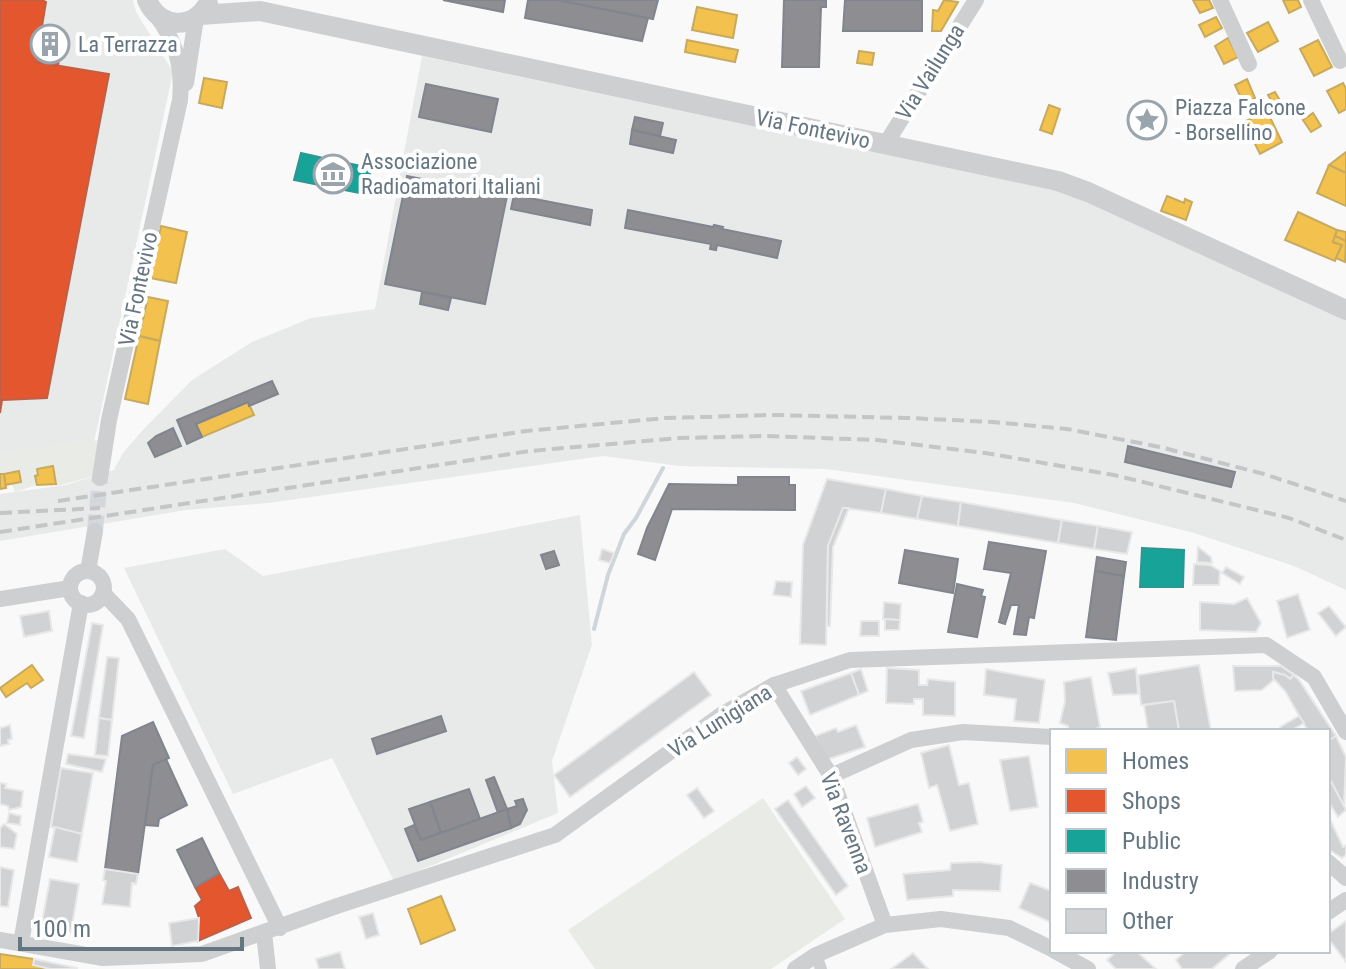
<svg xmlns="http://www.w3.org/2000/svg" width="1346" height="969" viewBox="0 0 1346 969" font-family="'Roboto Condensed',sans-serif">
	<rect width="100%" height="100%" fill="#f9f9f9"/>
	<g fill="#e8e9e9">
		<path d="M0,0H133L136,12L173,72L93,447L0,464Z"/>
		<path d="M422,56L690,113L1057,187L1346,315V590L1294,566L1194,533L1074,503L826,469L680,466L603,456L268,503L186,510L0,541V494L66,485L114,470L123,453L141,432L192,380L252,342L311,318L375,309Z"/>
		<path d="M580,515L592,645L552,761L558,813L394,881L332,758L233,794L124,568L225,549L263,576Z"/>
	</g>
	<g fill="#e8ebe6">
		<path d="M86,440L87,442L99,440L98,475L57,486L53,466L38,469V475L35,476L37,485L15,492L12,484L21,482L19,472L0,474V452Z"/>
		<path d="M763,798L845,919L771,969H595L568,930Z"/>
	</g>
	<g fill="#f2c14e" stroke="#c8aa5e" stroke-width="2">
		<path d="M944,0L958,2L941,31H932L933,10L938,11Z"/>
		<path d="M1193,0H1209L1213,8L1200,13Z"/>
		<path d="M1283,0H1298L1301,7L1289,13Z"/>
		<path d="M697,7L737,15L733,38L692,30Z"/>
		<path d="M1216,17L1222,28L1205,37L1199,25Z"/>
		<path d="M1268,22L1278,41L1258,52L1247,33Z"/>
		<path d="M1228,38L1238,57L1224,64L1215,46Z"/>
		<path d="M687,40L738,50L735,62L685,52Z"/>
		<path d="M1318,40L1332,67L1314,76L1300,49Z"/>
		<path d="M859,51L874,53L872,65L857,63Z"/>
		<path d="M204,78L227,82L222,108L199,103Z"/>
		<path d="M1247,79L1255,98L1244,104L1235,85Z"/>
		<path d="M1343,83L1346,89V109L1339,113L1327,91Z"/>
		<path d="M1275,92L1282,104L1276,108L1268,95Z"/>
		<path d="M1049,105L1060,109L1052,134L1040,130Z"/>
		<path d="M1267,111L1282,142L1260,154L1244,122Z"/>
		<path d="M1313,113L1321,126L1311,132L1303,120Z"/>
		<path d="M1346,152V173L1329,165Z"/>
		<path d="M1329,165L1346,173V206L1317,193Z"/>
		<path d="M1167,196L1184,203L1185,199L1192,202L1186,220L1161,211Z"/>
		<path d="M1298,212L1337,230L1333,242L1342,245L1335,261L1285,240Z"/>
		<path d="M161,226L187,232L176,283L150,278Z"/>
		<path d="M1337,230L1346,232V241L1335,236Z"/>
		<path d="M1335,236L1346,241L1345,262L1336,258L1342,245L1333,242Z"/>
		<path d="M148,297L168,301L160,341L139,336Z"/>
		<path d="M139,336L160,341L148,404L125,399Z"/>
		<path d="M248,402L254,415L202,437L196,424Z"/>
		<path d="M53,466L56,484L37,485L35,476L38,475L37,469Z"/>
		<path d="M19,471L21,482L5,485L4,474Z"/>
		<path d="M0,474H4L6,488L0,489Z"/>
		<path d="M32,665L43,680L31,688L27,683L6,697L0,688Z"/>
		<path d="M441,896L455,930L421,944L408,909Z"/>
		<path d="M0,954L34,959L33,965L50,969H0Z"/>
	</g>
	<g fill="#e4572e" stroke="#be6048" stroke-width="2">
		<path d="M0,0H42L46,2L36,62L109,74L47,398L2,400L0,413Z"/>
		<path d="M42,26L63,30L58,66L36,62Z"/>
		<path d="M219,873L229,891L238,887L251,918L198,941L199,918L195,906L202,900L195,887Z"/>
	</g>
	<g fill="#17a398" stroke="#2e9692" stroke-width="2">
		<path d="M301,153L332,160L333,156L343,158L342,162L371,168L365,194L294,180Z"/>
		<path d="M1142,548L1184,550L1183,587H1140Z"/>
	</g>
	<g fill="#8d8d92" stroke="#81868e" stroke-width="2">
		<path d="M443,0H505L503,12Z"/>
		<path d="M528,0H558L648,18L642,41L525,18Z"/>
		<path d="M558,0H658L653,19Z"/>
		<path d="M784,0H826V7H821L819,67H782Z"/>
		<path d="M845,0H922V31H843Z"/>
		<path d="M426,84L498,99L491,132L419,117Z"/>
		<path d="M635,117L663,123L660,136L632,130Z"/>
		<path d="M632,130L676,140L673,153L630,144Z"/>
		<path d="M407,176L507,196L485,304L385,284Z"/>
		<path d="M514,195L592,210L590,225L511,209Z"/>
		<path d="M628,210L713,227L714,225L723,227L722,229L781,241L777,258L717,245L716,250L710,249L711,244L625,228Z"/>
		<path d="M422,292L451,298L448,310L420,304Z"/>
		<path d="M272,381L278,394L249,406L248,402L196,424L202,437L187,444L177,420Z"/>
		<path d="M173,428L181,446L155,457L148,443L156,436Z"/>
		<path d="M1128,446L1235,472L1231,487L1125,462Z"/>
		<path d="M738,477H789V485H795V510L672,509L655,560L638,554L647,528L669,484L738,485Z"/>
		<path d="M989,542L1046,551L1034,618L1029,617L1026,635L1014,634L1019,605H1011L1005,624L999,622L1011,573L984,569Z"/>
		<path d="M905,550L958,559L953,593L899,583Z"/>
		<path d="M554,551L559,565L546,569L541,555Z"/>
		<path d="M1097,557L1126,562L1124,576L1095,571Z"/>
		<path d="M1095,571L1124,576L1116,640L1086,637Z"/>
		<path d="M957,584L983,590L981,596L985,597L977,637L948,632Z"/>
		<path d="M441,716L446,731L377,754L372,739Z"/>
		<path d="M153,722L169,758L153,765L138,874L105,869L122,736Z"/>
		<path d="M166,759L187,805L159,819L158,826L145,825L153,765Z"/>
		<path d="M494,777L507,809L498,813L486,780Z"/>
		<path d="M469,789L480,819L441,833L430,802Z"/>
		<path d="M523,799L527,810L520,824L511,828L507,809L517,806L515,801Z"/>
		<path d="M430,802L441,833L421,840L409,809Z"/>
		<path d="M507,809L511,828L418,861L405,829L414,825L421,840Z"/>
		<path d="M202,838L219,873L195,887L177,850Z"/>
	</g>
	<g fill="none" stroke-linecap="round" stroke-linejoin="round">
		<path stroke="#ced6d9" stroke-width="4" d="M594,629L608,575L624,534L636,518L663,468"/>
	</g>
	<g fill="#d0d2d3" stroke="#e8e8e8" stroke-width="2">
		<path d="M827,479L886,489L881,513L843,508L828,546L826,645L800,644L803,545Z"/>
		<path d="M886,489L922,496L917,519L881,513Z"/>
		<path d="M922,496L961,502L958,526L917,519Z"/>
		<path d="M961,502L1062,520L1058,543L958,526Z"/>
		<path d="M843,508H849L833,547L830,626H827L828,546Z"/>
		<path d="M1062,520L1098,526L1094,549L1058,543Z"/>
		<path d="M1098,526L1132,532L1127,554L1094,549Z"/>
		<path d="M1198,547L1211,557L1212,563L1197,562Z"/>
		<path d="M602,549L614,553L610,563L599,560Z"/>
		<path d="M1194,564L1210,565L1220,571L1219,585H1193Z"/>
		<path d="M1226,567L1244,577L1240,584L1222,573Z"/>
		<path d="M776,581L792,582L791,597L773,595Z"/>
		<path d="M1298,594L1310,630L1287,638L1277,601Z"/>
		<path d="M1247,598L1261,623L1256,632L1200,630V602L1234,604Z"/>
		<path d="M884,602L901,604L900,620L883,619Z"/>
		<path d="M1329,606L1346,627L1336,636L1318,613Z"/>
		<path d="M49,611L52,631L24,637L20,616Z"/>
		<path d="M885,619L900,620L899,630H885Z"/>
		<path d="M861,621H879V636H860Z"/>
		<path d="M92,623L103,625L84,738L71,736Z"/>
		<path d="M107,657L119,658L112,720L99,718Z"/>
		<path d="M1199,665L1211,731H1179L1174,701L1141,705L1138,675Z"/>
		<path d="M1233,666H1281L1294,675L1290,679L1285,675L1273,672V678L1275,679L1262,690L1235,691Z"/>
		<path d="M887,668L919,670V685H927L928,679L955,682V716L923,715V699H914V704L886,703Z"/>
		<path d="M1136,668L1138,694L1113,695L1108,673Z"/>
		<path d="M861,669L868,691L859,695L851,673Z"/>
		<path d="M986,669L1045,680L1039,723L1014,721L1016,699L984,695Z"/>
		<path d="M694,672L711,695L570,797L554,775Z"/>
		<path d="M1273,672L1285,675L1290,679L1294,675L1299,680L1336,736L1328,741V731H1308L1285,691L1273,678Z"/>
		<path d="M851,673L859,695L810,715L801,691Z"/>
		<path d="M1091,677L1100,727L1090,731L1068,729V726L1060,723L1065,701L1064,682Z"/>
		<path d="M1174,701L1179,731H1148L1144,705Z"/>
		<path d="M1299,716L1304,723L1290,731H1283L1280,727Z"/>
		<path d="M99,718L112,720L108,756L95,755Z"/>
		<path d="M10,725L12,739L8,740L9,744L0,746V728Z"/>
		<path d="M856,725L865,747L826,760L815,736L836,728L838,732Z"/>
		<path d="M1336,736L1346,757L1344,806L1328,776V741Z"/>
		<path d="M949,745L959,785L969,783L978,824L950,831L937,785L929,788L921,753Z"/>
		<path d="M68,754L106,759L102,772L66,764Z"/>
		<path d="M1029,756L1038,807L1010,811L1000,760Z"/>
		<path d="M797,757L806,769L798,775L789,763Z"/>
		<path d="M61,768L93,773L82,834L51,827Z"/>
		<path d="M1328,776L1346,810L1338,817L1328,801Z"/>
		<path d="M0,783L6,784L5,788L23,791L21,807L9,810L8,806L0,804Z"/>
		<path d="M806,786L815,798L802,807L794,794Z"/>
		<path d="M697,788L714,811L704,818L687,795Z"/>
		<path d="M788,800L848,886L836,895L775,809Z"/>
		<path d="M918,804L923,822L919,823L922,832L875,847L867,818Z"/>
		<path d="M9,813L21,816L20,825L7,823Z"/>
		<path d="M1328,815L1343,847L1346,845V855L1342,858L1328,849Z"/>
		<path d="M4,824L17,834L14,849L0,847V828Z"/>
		<path d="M55,827L82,834L77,862L49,857Z"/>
		<path d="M979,862L1002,865L1000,891L953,890V896L907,900L903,874L950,870L951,863Z"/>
		<path d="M0,867L14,870L8,907L0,906Z"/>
		<path d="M105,869L138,874L136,884L132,883L130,907L102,904L106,881L103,880Z"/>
		<path d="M50,879L79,884L71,932L41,927Z"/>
		<path d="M1030,883L1052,891V923L1019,908Z"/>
		<path d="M373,913L379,935L366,939L359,917Z"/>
		<path d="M199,918L198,941L172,946L169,923Z"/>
		<path d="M1346,921V962L1328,938V934Z"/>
		<path d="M1117,951H1136L1156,969H1116L1107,960Z"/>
		<path d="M1186,951H1233L1212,969H1182L1176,960Z"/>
		<path d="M340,952L345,969H319L316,959Z"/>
		<path d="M913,953L928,969H891Z"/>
		<path d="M34,959L77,968V969H50L33,965Z"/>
	</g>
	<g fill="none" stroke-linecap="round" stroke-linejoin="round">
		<path stroke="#d4d8dc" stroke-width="16" stroke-dasharray="16 8" stroke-linecap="butt" d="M95,531L100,478"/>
		<path stroke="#cecfd0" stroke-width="12" d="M816,955L821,969"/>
		<g stroke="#cecfd0" stroke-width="16">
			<path d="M1220,0L1249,64"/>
			<path d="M1311,0L1340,61"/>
			<path d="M186,83L196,18"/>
			<path d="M885,145L976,0"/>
			<path d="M100,478L109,420L180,100C183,67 176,40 155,14"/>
			<path d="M88,571L95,531"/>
			<circle cx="87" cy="588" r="17"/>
			<path d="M103,593L128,619L280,928"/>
			<path d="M0,599L70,588"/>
			<path d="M774,685L831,776L885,925"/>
			<path d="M831,776L911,740L963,732L1052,737"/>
			<path d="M1328,862L1346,878"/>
			<path d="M1328,912L1346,900"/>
			<path d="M264,933L268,969"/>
			<path d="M0,940L103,958L202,954L337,906L555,835L721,715L774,685L850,660L1266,645L1314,677L1346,732"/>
			<path d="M21,943L81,603"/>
			<path d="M1055,951L1088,969"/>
			<path d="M795,969L816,955L885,925L941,919L1009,928L1052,949"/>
			<path d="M1243,969L1270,951"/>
		</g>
		<g stroke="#cecfd0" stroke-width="20">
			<path d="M147,0C159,28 192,31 208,4"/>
			<path d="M200,15L260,11L1058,181L1088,192L1346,310"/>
		</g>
		<g stroke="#c3c5c6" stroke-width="4" stroke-dasharray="12 6" stroke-linecap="butt">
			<path d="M58,501L526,431L665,418L769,415L909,418L993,422L1067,429L1160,447L1264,474L1346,501"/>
			<path d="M0,513L100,508"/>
			<path d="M0,532L530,451L680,438L766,436L877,440L985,453L1114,475L1289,518L1346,540"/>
		</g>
	</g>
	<defs>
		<g id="building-ring" transform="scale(2)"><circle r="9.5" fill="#fff" stroke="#99a4ac" stroke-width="1.5"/><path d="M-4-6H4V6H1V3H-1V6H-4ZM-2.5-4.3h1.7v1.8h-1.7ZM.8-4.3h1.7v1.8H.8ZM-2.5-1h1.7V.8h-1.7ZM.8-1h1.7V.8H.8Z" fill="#99a4ac"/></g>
		<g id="sight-ring" transform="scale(2)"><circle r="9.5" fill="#fff" stroke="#99a4ac" stroke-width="1.5"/><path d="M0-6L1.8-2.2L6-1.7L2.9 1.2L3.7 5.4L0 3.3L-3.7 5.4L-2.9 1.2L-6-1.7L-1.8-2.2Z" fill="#99a4ac"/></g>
		<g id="museum-ring" transform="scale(2)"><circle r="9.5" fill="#fff" stroke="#99a4ac" stroke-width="1.5"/><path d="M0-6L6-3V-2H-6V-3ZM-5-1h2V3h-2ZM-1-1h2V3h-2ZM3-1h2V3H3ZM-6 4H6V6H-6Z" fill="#99a4ac"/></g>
	</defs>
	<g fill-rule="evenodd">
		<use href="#building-ring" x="50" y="44"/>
		<use href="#sight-ring" x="1147" y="120"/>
		<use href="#museum-ring" x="333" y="174"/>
	</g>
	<g text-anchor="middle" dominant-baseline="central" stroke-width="8" stroke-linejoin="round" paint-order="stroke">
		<g font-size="22" fill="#657683" stroke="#fff" text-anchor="start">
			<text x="78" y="44">La Terrazza</text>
			<text x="1175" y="107">Piazza Falcone<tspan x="1175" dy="25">- Borsellino</tspan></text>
			<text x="361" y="161">Associazione<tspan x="361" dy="25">Radioamatori Italiani</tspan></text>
		</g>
		<g font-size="22" fill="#657683" stroke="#fff">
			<text transform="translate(930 72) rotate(-58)">Via Vailunga</text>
			<text transform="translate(813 129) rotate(12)">Via Fontevivo</text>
			<text transform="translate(138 289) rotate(-78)">Via Fontevivo</text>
			<text transform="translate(720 721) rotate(-32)">Via Lunigiana</text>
			<text transform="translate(846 823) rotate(69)">Via Ravenna</text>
		</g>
	</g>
	<rect x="1050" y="729" width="280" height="224" fill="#ffffff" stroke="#c1c8cd" stroke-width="2"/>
	<rect x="1066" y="749" width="40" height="24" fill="#f2c14e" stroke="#c1c8cd" stroke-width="2"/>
	<text x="1122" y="769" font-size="24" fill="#657683">Homes</text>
	<rect x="1066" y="789" width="40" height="24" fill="#e4572e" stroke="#c1c8cd" stroke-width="2"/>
	<text x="1122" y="809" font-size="24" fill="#657683">Shops</text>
	<rect x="1066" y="829" width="40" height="24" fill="#17a398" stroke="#c1c8cd" stroke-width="2"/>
	<text x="1122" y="849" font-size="24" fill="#657683">Public</text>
	<rect x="1066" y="869" width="40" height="24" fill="#8d8d92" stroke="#c1c8cd" stroke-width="2"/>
	<text x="1122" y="889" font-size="24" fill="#657683">Industry</text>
	<rect x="1066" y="909" width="40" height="24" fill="#d0d2d3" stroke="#c1c8cd" stroke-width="2"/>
	<text x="1122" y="929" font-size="24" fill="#657683">Other</text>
	<path d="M20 937v12h222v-12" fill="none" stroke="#657683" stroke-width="4"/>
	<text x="32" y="937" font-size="24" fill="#657683" stroke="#ffffff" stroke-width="6" paint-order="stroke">100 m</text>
</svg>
